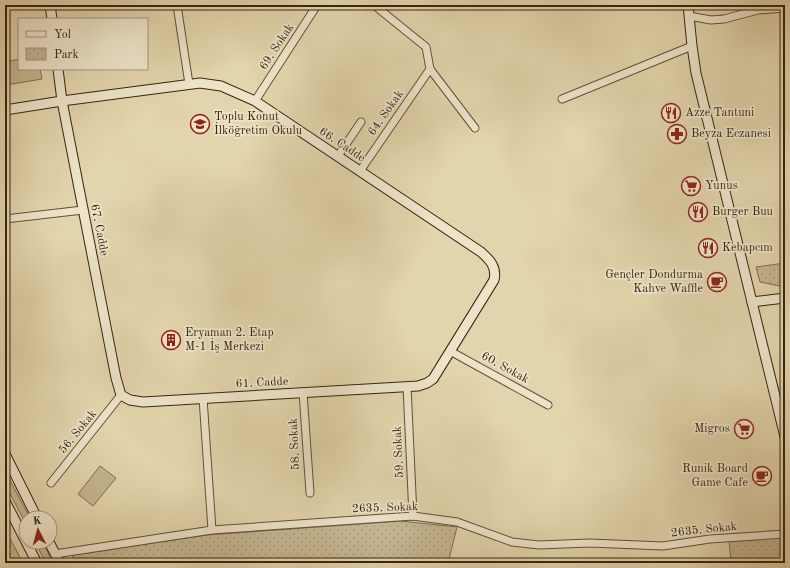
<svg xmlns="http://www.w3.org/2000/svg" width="790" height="568" viewBox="0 0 790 568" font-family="'Old Standard TT',serif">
	<defs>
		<pattern id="park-dots" width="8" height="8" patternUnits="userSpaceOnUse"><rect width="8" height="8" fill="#c5b692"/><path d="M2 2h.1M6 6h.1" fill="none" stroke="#aa9c7d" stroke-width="1.8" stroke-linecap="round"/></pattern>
	</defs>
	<rect width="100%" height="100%" fill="#e2d4ac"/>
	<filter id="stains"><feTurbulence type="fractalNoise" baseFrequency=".005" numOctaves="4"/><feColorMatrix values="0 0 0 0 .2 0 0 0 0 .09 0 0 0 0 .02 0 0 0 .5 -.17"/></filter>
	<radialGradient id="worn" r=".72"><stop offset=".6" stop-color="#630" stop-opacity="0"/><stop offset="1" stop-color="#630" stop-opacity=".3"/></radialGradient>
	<g fill="#c5b692" stroke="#7f6d52">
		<path d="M19,59V69H40L42,79L6,85L5,62Z"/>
		<path d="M100,466L116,478L93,506L78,494Z"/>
		<path d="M5,471L30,518H26V524L5,484Z"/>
		<path d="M35,542H43L53,563H46Z"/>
	</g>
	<g fill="url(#park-dots)" stroke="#7f6d52">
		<path d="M785,263V287L760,282L756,267Z"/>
		<path d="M401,521L457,527L448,563H75L72,555L207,535Z"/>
		<path d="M5,529L23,563H5Z"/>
		<path d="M785,537V563H731L729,540Z"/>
	</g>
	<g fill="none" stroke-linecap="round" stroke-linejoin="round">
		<g stroke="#635038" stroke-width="9">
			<g id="street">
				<path d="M177,5L189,84"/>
				<path d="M374,5L426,47L430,69L475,128"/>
				<path d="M689,16L711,20L724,19L758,10L785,8"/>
				<path d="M562,99L692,46"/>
				<path d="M255,101L317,5"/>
				<path d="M338,156L361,122"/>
				<path d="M360,171L430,69"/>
				<path d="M5,219L83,210"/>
				<path d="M450,351L548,405"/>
				<path d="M407,386L413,516"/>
				<path d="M303,392L310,493"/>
				<path d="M203,398L212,530"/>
				<path d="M51,483L121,395"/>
				<path d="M55,554L212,530L413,516L457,522L512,542L539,545L590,543L663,546L710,539L785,534"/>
			</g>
		</g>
		<g stroke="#392411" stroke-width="11">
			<g id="secondary">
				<path d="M50,5L52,19"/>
				<path d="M688,5L692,46L696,73L785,437"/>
				<path d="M5,110L62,101L200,83L221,86L255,101L481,252C490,260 497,267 494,280L433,379L427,383L418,386L143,402L130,400L121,395L116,378L62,101L58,69"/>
				<path d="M752,302L785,298"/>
				<path d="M5,454L37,518"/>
				<path d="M5,501L37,563"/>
				<path d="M49,542L60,563"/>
			</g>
		</g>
		<use href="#street" stroke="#ece3c9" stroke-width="7"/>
		<use href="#secondary" stroke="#ece3c9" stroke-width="9"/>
	</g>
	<defs>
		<g id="restaurant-ring" transform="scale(1)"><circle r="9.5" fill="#ece3c9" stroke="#8f2418" stroke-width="1.5"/><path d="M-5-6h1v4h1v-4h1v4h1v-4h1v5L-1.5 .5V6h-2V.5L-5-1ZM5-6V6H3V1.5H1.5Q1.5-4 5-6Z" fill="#8f2418"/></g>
		<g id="school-ring" transform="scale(1)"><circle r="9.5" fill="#ece3c9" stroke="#8f2418" stroke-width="1.5"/><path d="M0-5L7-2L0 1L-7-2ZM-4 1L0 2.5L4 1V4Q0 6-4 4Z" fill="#8f2418"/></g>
		<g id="pharmacy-ring" transform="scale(1)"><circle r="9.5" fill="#ece3c9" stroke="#8f2418" stroke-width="1.5"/><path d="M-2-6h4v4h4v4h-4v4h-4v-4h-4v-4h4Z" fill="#8f2418"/></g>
		<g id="supermarket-ring" transform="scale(1)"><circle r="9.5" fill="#ece3c9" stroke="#8f2418" stroke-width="1.5"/><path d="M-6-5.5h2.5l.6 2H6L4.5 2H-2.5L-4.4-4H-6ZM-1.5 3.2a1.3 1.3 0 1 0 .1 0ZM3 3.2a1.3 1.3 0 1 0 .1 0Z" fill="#8f2418"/></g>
		<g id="cafe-ring" transform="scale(1)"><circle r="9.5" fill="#ece3c9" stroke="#8f2418" stroke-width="1.5"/><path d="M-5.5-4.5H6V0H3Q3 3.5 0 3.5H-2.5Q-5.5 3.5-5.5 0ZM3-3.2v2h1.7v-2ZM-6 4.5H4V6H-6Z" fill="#8f2418"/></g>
		<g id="building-ring" transform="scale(1)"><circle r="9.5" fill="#ece3c9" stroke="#8f2418" stroke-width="1.5"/><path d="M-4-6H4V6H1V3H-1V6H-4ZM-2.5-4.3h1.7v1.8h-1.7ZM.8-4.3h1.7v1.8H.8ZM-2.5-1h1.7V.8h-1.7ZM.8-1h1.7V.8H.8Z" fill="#8f2418"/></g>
	</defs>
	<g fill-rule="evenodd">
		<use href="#restaurant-ring" x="671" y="113"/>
		<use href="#school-ring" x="200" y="124"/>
		<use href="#pharmacy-ring" x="677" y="134"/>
		<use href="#supermarket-ring" x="691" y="186"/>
		<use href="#restaurant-ring" x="698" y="212"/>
		<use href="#restaurant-ring" x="708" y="248"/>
		<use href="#cafe-ring" x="717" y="282"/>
		<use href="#building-ring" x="171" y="340"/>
		<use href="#supermarket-ring" x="744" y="429"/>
		<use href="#cafe-ring" x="762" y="476"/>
	</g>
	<g text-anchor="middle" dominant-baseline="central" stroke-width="3.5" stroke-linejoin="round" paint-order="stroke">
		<g font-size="12" fill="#392411" stroke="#ece3c9">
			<text transform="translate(277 47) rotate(-57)">69. Sokak</text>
			<text transform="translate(386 113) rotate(-55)">64. Sokak</text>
			<text transform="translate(342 145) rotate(34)">66. Cadde</text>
			<text transform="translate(99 230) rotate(79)">67. Cadde</text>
			<text transform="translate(505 368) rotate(29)">60. Sokak</text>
			<text transform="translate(262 383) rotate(-3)">61. Cadde</text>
			<text transform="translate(78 432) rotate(-51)">56. Sokak</text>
			<text transform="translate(295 444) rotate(-93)">58. Sokak</text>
			<text transform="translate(399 452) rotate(-93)">59. Sokak</text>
			<text transform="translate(385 508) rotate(-2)">2635. Sokak</text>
			<text transform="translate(704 530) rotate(-6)">2635. Sokak</text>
		</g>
		<g font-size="12" fill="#392411" stroke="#ece3c9" text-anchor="start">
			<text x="685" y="113">Azze Tantuni</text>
			<text x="214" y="117">Toplu Konut<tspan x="214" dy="14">İlköğretim Okulu</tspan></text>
			<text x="691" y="134">Beyza Eczanesi</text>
			<text x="705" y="186">Yunus</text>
			<text x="712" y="212">Burger Buu</text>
			<text x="722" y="248">Kebapcım</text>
			<text x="703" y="275" text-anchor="end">Gençler Dondurma<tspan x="703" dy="14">Kahve Waffle</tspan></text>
			<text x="185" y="333">Eryaman 2. Etap<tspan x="185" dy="14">M-1 İş Merkezi</tspan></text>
			<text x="730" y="429" text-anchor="end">Migros</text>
			<text x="748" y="469" text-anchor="end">Runik Board<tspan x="748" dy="14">Game Cafe</tspan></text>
		</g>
	</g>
	<rect width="790" height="568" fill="none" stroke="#e2d4ac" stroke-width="20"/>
	<rect x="6" y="6" width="778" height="556" fill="none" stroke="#392411" stroke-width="2"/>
	<rect x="10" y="10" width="770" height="548" fill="none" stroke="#392411"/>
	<rect x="18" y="18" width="130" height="52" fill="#ece3c9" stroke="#a4977f"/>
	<rect x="26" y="31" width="20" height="6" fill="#ece3c9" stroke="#a4977f"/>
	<text x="54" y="38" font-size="12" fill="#392411">Yol</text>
	<rect x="26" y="48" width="20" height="12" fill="url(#park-dots)" stroke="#a4977f"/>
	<text x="54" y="58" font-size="12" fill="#392411">Park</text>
	<g transform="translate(38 530) rotate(354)"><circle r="19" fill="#ece3c9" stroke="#a4977f"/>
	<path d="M0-3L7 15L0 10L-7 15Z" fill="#8f2418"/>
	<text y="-6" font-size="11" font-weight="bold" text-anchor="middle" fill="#392411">K</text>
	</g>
	<rect width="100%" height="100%" filter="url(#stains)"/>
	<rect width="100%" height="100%" fill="url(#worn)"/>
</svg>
